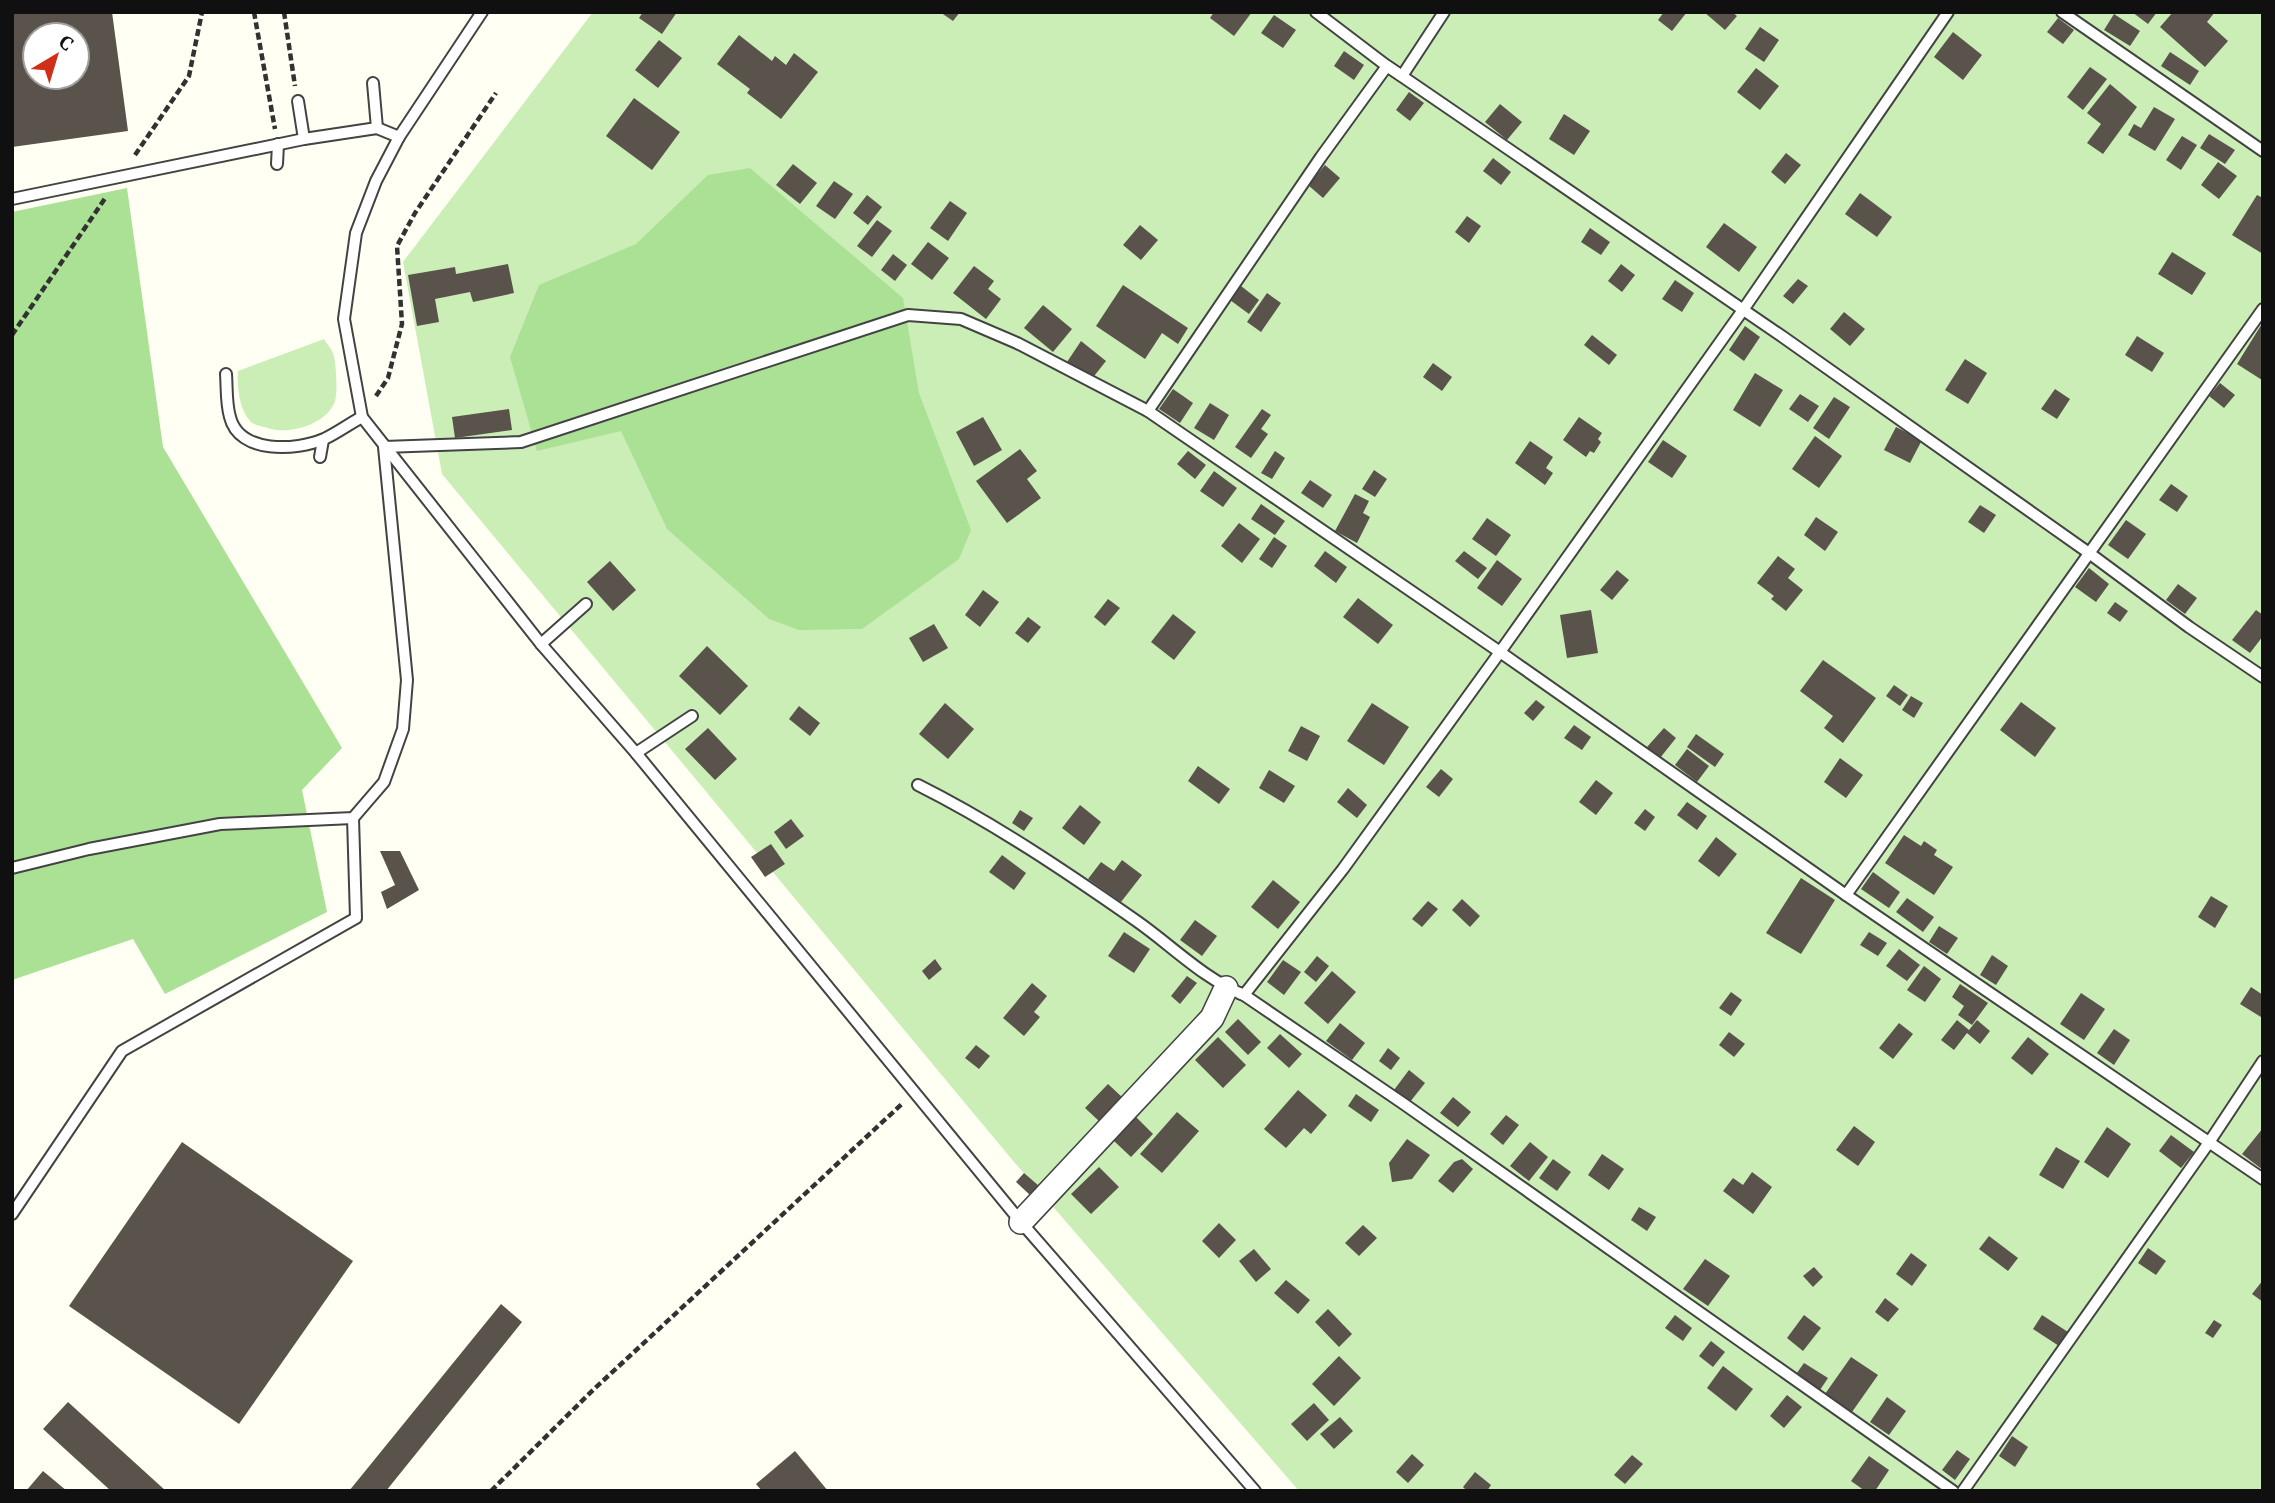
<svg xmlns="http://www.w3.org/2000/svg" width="2275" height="1503" viewBox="0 0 2275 1503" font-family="'PT Serif',serif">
	<rect width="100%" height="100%" fill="#fffff3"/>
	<g fill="#cbeeb7">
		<path d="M593,12H2263V1491H1299L1009,1156L442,474L403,262Z"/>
		<path d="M324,339C326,343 331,348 333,353C336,362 338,391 335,401C327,424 292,434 271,429C265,427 256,426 251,422C239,410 237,387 238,371Z"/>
	</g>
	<g fill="#aae195">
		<path d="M750,168L903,298L919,393L971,530L959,559L862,629L799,630L769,619L667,529L621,431L537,451L510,357L539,285L636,244L708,175Z"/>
		<path d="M127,188L163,447L342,748L302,790L327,912L165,994L133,939L12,980V212Z"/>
	</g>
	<g fill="#5a534b" fill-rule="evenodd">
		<path d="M12,12H112L128,131L12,147ZM35,35H77V77H35Z"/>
		<path d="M643,12H677L662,34L639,18Z"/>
		<path d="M940,12H960L953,21Z"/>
		<path d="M1214,12H1252L1234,36L1210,18Z"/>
		<path d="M1664,12H1687L1672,31L1658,20Z"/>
		<path d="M1704,12H1732L1737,16L1725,30Z"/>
		<path d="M2132,12H2157L2148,24Z"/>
		<path d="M2173,12H2215L2207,22L2228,41L2205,67L2160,27Z"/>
		<path d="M2114,14L2140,31L2130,46L2104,30Z"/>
		<path d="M1274,15L1296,30L1283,48L1261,33Z"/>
		<path d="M2058,18L2074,30L2063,44L2047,32Z"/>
		<path d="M1760,27L1779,40L1764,62L1745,49Z"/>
		<path d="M1953,32L1982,55L1963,80L1934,57Z"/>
		<path d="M739,35L772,61L775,56L786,65L794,53L818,72L781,119L747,93L750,89L717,64Z"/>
		<path d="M659,40L682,58L658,88L635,70Z"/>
		<path d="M1344,51L1364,65L1354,80L1334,66Z"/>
		<path d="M2170,52L2199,71L2190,85L2161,66Z"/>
		<path d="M2090,67L2107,79L2083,110L2067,97Z"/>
		<path d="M1756,68L1779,86L1760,110L1737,92Z"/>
		<path d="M2110,84L2137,107L2103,154L2087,143L2101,124L2087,113Z"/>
		<path d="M1409,92L1424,103L1410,121L1396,110Z"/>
		<path d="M634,98L680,132L652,170L606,136Z"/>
		<path d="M1500,104L1522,122L1507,140L1485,122Z"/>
		<path d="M2154,107L2175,119L2155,151L2128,135L2134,124L2141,128Z"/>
		<path d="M1564,114L1590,131L1574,155L1549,139Z"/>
		<path d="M2209,134L2235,150L2225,164L2200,148Z"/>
		<path d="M2182,136L2197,145L2181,170L2166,160Z"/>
		<path d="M1786,153L1801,165L1785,184L1771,172Z"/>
		<path d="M1493,158L1511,172L1501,185L1483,171Z"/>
		<path d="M2218,162L2237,176L2219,199L2201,185Z"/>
		<path d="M793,164L817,183L800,204L776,185Z"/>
		<path d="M1325,165L1340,178L1323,198L1308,185Z"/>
		<path d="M834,181L853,194L835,219L816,206Z"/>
		<path d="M1860,193L1892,217L1877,237L1845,214Z"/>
		<path d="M867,195L882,207L868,225L853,213Z"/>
		<path d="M2257,195L2263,198V254L2232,235Z"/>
		<path d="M950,201L967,213L948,241L930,228Z"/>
		<path d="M1467,216L1481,226L1469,243L1455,232Z"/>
		<path d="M877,220L892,231L872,257L857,246Z"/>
		<path d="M1724,223L1757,247L1739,272L1706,247Z"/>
		<path d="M1140,225L1158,240L1141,260L1123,245Z"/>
		<path d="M1590,228L1610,242L1601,255L1581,242Z"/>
		<path d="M928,242L949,258L932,280L911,264Z"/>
		<path d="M2172,252L2206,273L2192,295L2158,274Z"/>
		<path d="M893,254L907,265L895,281L881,270Z"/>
		<path d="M508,264L514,293L473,302L470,292L435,299L439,322L417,326L408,275L455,267L456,274Z"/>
		<path d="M1621,264L1635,275L1622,292L1608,281Z"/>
		<path d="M974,266L994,281L988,289L1001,299L986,319L953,293Z"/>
		<path d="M1798,279L1808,286L1793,304L1783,296Z"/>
		<path d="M1675,280L1694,293L1682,312L1662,299Z"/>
		<path d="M1123,285L1188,328L1178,344L1162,333L1145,359L1096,326Z"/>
		<path d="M1241,286L1259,300L1249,314L1230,300Z"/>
		<path d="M1267,293L1281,303L1261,332L1247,322Z"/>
		<path d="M1043,305L1072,329L1053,352L1024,328Z"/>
		<path d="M1844,312L1865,329L1850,346L1830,329Z"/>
		<path d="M2263,322V378L2262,380L2237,364Z"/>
		<path d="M1745,326L1760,337L1744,361L1729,350Z"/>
		<path d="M1592,335L1617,355L1609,365L1584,345Z"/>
		<path d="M2137,336L2164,353L2152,372L2125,355Z"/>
		<path d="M1081,341L1106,361L1091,380L1067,362Z"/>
		<path d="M1965,359L1987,373L1968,404L1945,390Z"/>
		<path d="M1433,363L1452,377L1442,391L1423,377Z"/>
		<path d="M1755,373L1783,390L1760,427L1733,410Z"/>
		<path d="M2220,383L2235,395L2224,408L2209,396Z"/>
		<path d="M1173,389L1193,403L1180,423L1159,409Z"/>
		<path d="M2055,389L2070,399L2057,419L2041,409Z"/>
		<path d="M1800,394L1819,406L1808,422L1789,409Z"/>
		<path d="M1834,397L1850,407L1829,439L1813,428Z"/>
		<path d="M1210,403L1229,415L1214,440L1194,428Z"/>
		<path d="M509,409L512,430L455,438L452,417Z"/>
		<path d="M1262,409L1271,415L1261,429L1268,434L1251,458L1235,447Z"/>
		<path d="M983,417L1002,450L974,466L956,432Z"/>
		<path d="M1579,417L1602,433L1598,439L1601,442L1594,453L1590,451L1586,457L1563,440Z"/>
		<path d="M1896,427L1922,440L1910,463L1884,450Z"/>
		<path d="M1815,436L1842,456L1819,488L1792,469Z"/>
		<path d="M1663,440L1687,456L1672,478L1648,462Z"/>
		<path d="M1530,441L1553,457L1546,468L1553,473L1545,485L1515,463Z"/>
		<path d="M1020,449L1037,471L1027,479L1041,498L1007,523L976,481Z"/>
		<path d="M1188,451L1206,465L1195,479L1177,464Z"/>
		<path d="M1275,451L1285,458L1272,479L1261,473Z"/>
		<path d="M1374,470L1387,479L1375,497L1362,489Z"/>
		<path d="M1214,471L1237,488L1223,507L1200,491Z"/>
		<path d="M1310,480L1332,495L1323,508L1301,493Z"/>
		<path d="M2171,484L2188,496L2177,512L2159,500Z"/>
		<path d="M1355,494L1369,501L1363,513L1370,517L1357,543L1335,531Z"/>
		<path d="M1261,504L1285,521L1275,535L1251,519Z"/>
		<path d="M1980,505L1996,515L1984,533L1968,522Z"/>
		<path d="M1816,517L1838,532L1825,551L1804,535Z"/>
		<path d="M1487,518L1511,535L1496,556L1472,539Z"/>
		<path d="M2126,520L2146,534L2128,559L2108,545Z"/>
		<path d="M1239,523L1260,539L1242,563L1221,546Z"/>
		<path d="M1274,537L1287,546L1272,568L1259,559Z"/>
		<path d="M1325,551L1347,567L1336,583L1314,566Z"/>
		<path d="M1464,551L1487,568L1478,579L1455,561Z"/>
		<path d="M1778,556L1795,569L1788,578L1803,590L1786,611L1771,599L1774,596L1757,583Z"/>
		<path d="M1497,560L1522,579L1502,606L1477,588Z"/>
		<path d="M610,561L636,590L613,611L587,582Z"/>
		<path d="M2089,568L2109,584L2096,602L2075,587Z"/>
		<path d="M1617,570L1629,580L1612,600L1600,590Z"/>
		<path d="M2178,584L2197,598L2185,614L2166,600Z"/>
		<path d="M983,590L999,602L980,627L965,615Z"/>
		<path d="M1358,598L1393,625L1378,644L1343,617Z"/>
		<path d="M1108,599L1120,608L1105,626L1094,617Z"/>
		<path d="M2115,602L2128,611L2120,622L2107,613Z"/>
		<path d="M1591,610L1598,653L1567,658L1560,615Z"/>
		<path d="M2256,610L2263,615V636L2250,653L2232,640Z"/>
		<path d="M1173,614L1196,632L1174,660L1151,642Z"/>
		<path d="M1028,617L1041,627L1028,643L1015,633Z"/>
		<path d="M934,624L948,648L923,662L909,638Z"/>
		<path d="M707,646L748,686L720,715L679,676Z"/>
		<path d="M1823,660L1876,698L1843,743L1824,728L1833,716L1800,691Z"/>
		<path d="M1894,685L1908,695L1900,706L1886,696Z"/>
		<path d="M1911,696L1923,703L1914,718L1902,710Z"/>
		<path d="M1536,700L1545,707L1533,721L1524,713Z"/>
		<path d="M2021,702L2056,728L2035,757L2000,730Z"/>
		<path d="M945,703L974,729L948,759L919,734Z"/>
		<path d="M1372,703L1409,727L1384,765L1347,741Z"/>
		<path d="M799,706L820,723L810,736L789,719Z"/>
		<path d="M1574,725L1591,737L1582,750L1564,738Z"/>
		<path d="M1301,726L1320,736L1307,761L1288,751Z"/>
		<path d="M708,728L737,759L715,780L685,749Z"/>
		<path d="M1664,728L1676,738L1660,758L1647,747Z"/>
		<path d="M1696,734L1724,754L1715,767L1687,747Z"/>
		<path d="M1687,749L1709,766L1697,782L1675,765Z"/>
		<path d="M1840,758L1863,775L1846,798L1824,782Z"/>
		<path d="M1198,766L1230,789L1219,804L1188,781Z"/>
		<path d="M1441,769L1453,779L1439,797L1426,787Z"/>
		<path d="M1269,770L1295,786L1284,803L1259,788Z"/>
		<path d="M1596,780L1613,793L1596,815L1579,802Z"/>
		<path d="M1348,788L1367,805L1357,818L1337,802Z"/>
		<path d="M1687,802L1707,816L1697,830L1677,815Z"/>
		<path d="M1080,805L1101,822L1084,845L1062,828Z"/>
		<path d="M1645,809L1655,817L1645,831L1634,823Z"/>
		<path d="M1020,810L1033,818L1024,831L1012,823Z"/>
		<path d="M791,819L804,836L786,849L774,832Z"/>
		<path d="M1904,835L1921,846L1924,841L1937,850L1934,855L1953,867L1934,895L1885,863Z"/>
		<path d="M1716,837L1737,854L1719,877L1698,861Z"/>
		<path d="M771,844L785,864L765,877L751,857Z"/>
		<path d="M380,851H400L419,890L387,909L381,892L395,885Z"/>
		<path d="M1002,855L1026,873L1014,890L989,872Z"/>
		<path d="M1122,860L1142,875L1121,902L1088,879L1101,862L1114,871Z"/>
		<path d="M1873,872L1900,892L1889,908L1861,889Z"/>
		<path d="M1801,878L1835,900L1801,954L1766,933Z"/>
		<path d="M1273,880L1300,902L1278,929L1251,907Z"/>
		<path d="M2211,896L2228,906L2215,928L2198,917Z"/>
		<path d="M1907,898L1934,917L1923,932L1896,912Z"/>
		<path d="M1462,899L1480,916L1470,927L1452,910Z"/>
		<path d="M1428,901L1438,909L1422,927L1412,919Z"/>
		<path d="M1195,920L1217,936L1202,956L1180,940Z"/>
		<path d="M1939,926L1958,938L1947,954L1929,942Z"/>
		<path d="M1124,932L1150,949L1134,973L1108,956Z"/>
		<path d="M1869,932L1887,943L1878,956L1860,945Z"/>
		<path d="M1899,949L1920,965L1907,981L1886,966Z"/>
		<path d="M1992,955L2008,966L1996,985L1980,975Z"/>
		<path d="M1317,956L1329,966L1316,982L1304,972Z"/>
		<path d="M935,959L942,969L929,980L922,971Z"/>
		<path d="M1283,960L1301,972L1284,995L1267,982Z"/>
		<path d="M1924,966L1941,979L1925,1002L1907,990Z"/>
		<path d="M1332,971L1356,992L1328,1024L1304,1003Z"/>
		<path d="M1187,976L1197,983L1180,1004L1171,996Z"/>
		<path d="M1032,983L1047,996L1034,1012L1040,1017L1024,1036L1003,1018Z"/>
		<path d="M1960,984L1988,1003L1972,1025L1958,1015L1964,1006L1952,997Z"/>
		<path d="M2251,987L2263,995L2261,1017L2240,1004Z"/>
		<path d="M1731,992L1742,1000L1731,1016L1719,1008Z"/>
		<path d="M2081,993L2105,1009L2084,1040L2060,1024Z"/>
		<path d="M1238,1019L1261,1042L1248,1055L1225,1032Z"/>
		<path d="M1957,1020L1969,1030L1977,1020L1990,1031L1980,1044L1967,1033L1954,1050L1941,1040Z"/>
		<path d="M1340,1023L1365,1043L1352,1060L1326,1041Z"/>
		<path d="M1899,1023L1913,1034L1893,1059L1879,1048Z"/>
		<path d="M2114,1029L2130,1040L2114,1065L2097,1053Z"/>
		<path d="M1729,1032L1745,1044L1734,1057L1719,1045Z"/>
		<path d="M1280,1034L1302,1054L1289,1068L1267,1048Z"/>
		<path d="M1218,1037L1246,1065L1223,1088L1195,1060Z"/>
		<path d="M2028,1037L2049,1054L2032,1075L2011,1058Z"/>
		<path d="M976,1045L990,1056L979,1069L965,1058Z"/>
		<path d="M1388,1048L1400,1058L1391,1070L1379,1061Z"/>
		<path d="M1409,1070L1425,1083L1410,1102L1394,1090Z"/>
		<path d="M1108,1084L1123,1098L1100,1122L1085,1108Z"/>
		<path d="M1298,1090L1327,1115L1311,1134L1304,1128L1286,1148L1264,1129Z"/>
		<path d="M1356,1094L1379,1110L1371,1122L1348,1106Z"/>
		<path d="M1453,1097L1471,1112L1458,1127L1440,1113Z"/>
		<path d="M1177,1112L1199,1131L1162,1173L1140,1154Z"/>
		<path d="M1506,1115L1519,1125L1503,1145L1490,1134Z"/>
		<path d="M1136,1117L1153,1134L1131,1157L1114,1141Z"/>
		<path d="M1854,1126L1875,1142L1858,1166L1836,1150Z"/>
		<path d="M2107,1127L2131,1144L2108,1178L2084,1162Z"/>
		<path d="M2263,1128V1170L2242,1154Z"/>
		<path d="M2171,1135L2194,1152L2181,1168L2159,1151Z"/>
		<path d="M1407,1139L1430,1155L1412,1179L1392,1182L1389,1163Z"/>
		<path d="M182,1142L353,1261L239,1424L69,1306Z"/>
		<path d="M1530,1142L1548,1157L1529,1181L1510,1166Z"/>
		<path d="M2056,1147L2080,1161L2063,1189L2039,1175Z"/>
		<path d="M1602,1154L1624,1169L1609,1190L1588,1175Z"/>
		<path d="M1462,1159L1473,1169L1453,1193L1438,1181L1454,1162Z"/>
		<path d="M1553,1159L1571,1172L1557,1191L1539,1178Z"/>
		<path d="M1099,1167L1119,1187L1091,1214L1071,1194Z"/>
		<path d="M1752,1172L1772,1187L1753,1214L1723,1191L1733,1178L1743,1185Z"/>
		<path d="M1024,1173L1039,1186L1030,1195L1016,1182Z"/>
		<path d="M1639,1207L1656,1217L1647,1231L1631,1220Z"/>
		<path d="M1219,1223L1236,1240L1219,1258L1202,1241Z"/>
		<path d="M1363,1225L1377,1238L1359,1256L1345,1243Z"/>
		<path d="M1989,1236L2018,1258L2008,1271L1979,1249Z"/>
		<path d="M2148,1248L2166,1261L2156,1275L2138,1263Z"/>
		<path d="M1254,1249L1271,1269L1256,1282L1239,1261Z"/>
		<path d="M1911,1253L1927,1265L1912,1286L1896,1274Z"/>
		<path d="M1705,1259L1730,1276L1708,1306L1683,1289Z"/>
		<path d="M1814,1267L1823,1277L1813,1287L1803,1276Z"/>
		<path d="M1286,1280L1310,1300L1298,1314L1274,1293Z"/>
		<path d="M2263,1280V1302L2252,1294Z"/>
		<path d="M1885,1298L1899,1309L1888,1322L1875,1312Z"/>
		<path d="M501,1304L522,1322L386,1491H349Z"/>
		<path d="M1328,1309L1352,1334L1339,1347L1315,1322Z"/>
		<path d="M1675,1315L1692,1328L1683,1341L1665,1328Z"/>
		<path d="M1804,1315L1821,1328L1803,1351L1787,1338Z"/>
		<path d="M2042,1315L2068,1332L2059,1346L2033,1329Z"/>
		<path d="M2214,1320L2222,1325L2213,1338L2205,1333Z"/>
		<path d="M1711,1341L1725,1352L1713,1367L1699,1356Z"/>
		<path d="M1339,1356L1361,1378L1334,1406L1312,1384Z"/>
		<path d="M1851,1357L1878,1375L1852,1412L1825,1394Z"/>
		<path d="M1804,1363L1828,1378L1818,1393L1794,1377Z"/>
		<path d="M1723,1366L1753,1389L1736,1411L1707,1388Z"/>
		<path d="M1787,1395L1802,1407L1784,1428L1770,1416Z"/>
		<path d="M1887,1397L1906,1411L1889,1435L1870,1422Z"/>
		<path d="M68,1402L166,1491H111L43,1429Z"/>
		<path d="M1314,1403L1329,1420L1307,1441L1291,1424Z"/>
		<path d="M1340,1417L1353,1431L1334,1449L1320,1434Z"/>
		<path d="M2012,1436L2028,1447L2015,1467L1999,1456Z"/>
		<path d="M1957,1450L1970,1459L1955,1480L1942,1470Z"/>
		<path d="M795,1451L828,1491H762L756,1484Z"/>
		<path d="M1412,1454L1424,1465L1408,1483L1396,1472Z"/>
		<path d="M1632,1455L1643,1464L1625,1484L1614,1475Z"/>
		<path d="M1869,1456L1889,1470L1875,1491H1865L1851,1481Z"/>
		<path d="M43,1471L67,1491H26Z"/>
		<path d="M1475,1472L1491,1485L1487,1491H1467L1463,1487Z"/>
	</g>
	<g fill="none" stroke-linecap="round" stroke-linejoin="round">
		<g stroke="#434343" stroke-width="14">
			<g id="service">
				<path d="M482,12L399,137L376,181L356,233L344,319L362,417L541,644L636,753L1021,1222L1255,1491"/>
				<path d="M1316,12L1387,66L1783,337L2089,553L2189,627L2263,677"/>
				<path d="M2062,12L2263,151"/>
				<path d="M373,83L377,128"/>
				<path d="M298,101L304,139"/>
				<path d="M277,164L278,144"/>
				<path d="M12,199L304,139L377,128L399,137"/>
				<path d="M226,374C227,388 226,404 230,417C239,454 296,451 324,439C337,433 349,424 362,417"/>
				<path d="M1148,411L1321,157L1387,66L1402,76L1444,12"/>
				<path d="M320,457L323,440"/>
				<path d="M541,644L586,604"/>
				<path d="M636,753L692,716"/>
				<path d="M918,785C994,823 1068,873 1138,922C1172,946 1204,979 1244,995L1404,1104L1953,1491"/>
				<path d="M12,868L89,849L220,824L353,818L384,782L403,729L407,680L384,447L521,442L908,315L961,319L1017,343L1148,411L1500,652L1846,895L2263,1179"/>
				<path d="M1846,895L2263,309"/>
				<path d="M1239,993L1244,995L1343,869L1500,652L1743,310L1948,12"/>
				<path d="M12,1214L122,1051L356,918L353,818"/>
				<path d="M1963,1491L2210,1141L2263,1061"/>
			</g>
		</g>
		<g stroke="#434343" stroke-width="26">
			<path id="minor" d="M1021,1222L1212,1018L1226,988"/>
		</g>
		<g stroke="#323232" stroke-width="4.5" stroke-dasharray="7 3.5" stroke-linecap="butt">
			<path d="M254,12L275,129"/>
			<path d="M284,12L295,86"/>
			<path d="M135,155L189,76L202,12"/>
			<path d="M12,335L106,197"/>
			<path d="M376,396L388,378L402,324L397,246L415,213L496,93"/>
			<path d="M491,1491L593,1390L903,1103"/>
		</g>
		<use href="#service" stroke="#fff" stroke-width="10"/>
		<use href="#minor" stroke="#fff" stroke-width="23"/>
	</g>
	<rect width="2275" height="1503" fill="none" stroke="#101010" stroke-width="28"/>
	<g transform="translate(56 56) rotate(38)"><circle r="33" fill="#ffffff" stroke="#9f9f9f" stroke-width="2"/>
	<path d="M0-5L12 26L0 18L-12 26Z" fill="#cf2f19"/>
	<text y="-10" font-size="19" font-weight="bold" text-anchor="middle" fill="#101010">С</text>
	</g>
</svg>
